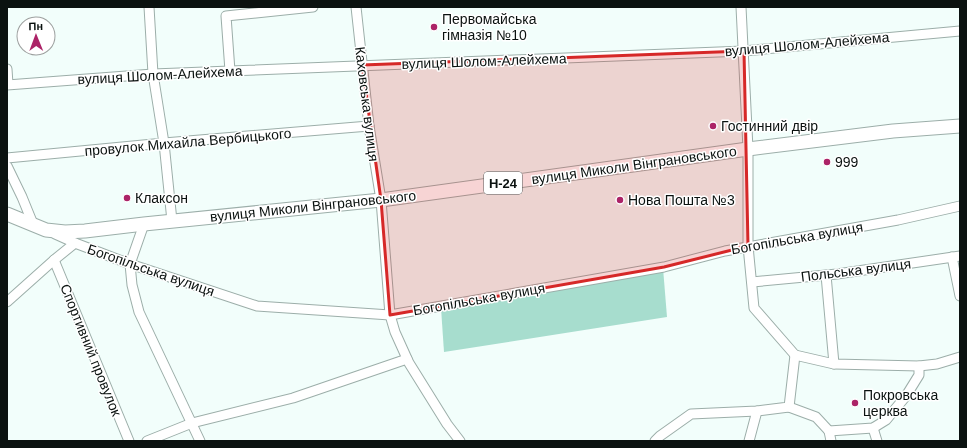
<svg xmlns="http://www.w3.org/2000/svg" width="967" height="448" viewBox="0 0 967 448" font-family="Helvetica,sans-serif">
	<rect width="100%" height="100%" fill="#f2fefb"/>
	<path fill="#a7ddce" d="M663,268L667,317L444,352L441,308Z"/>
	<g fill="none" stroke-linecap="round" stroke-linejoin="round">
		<g stroke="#9caea9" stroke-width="11">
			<g id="minor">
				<path d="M149,7L153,74L164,143L172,221"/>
				<path d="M356,7L369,126L381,200L390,315L395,332L409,363L447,424L460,441"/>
				<path d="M741,7L748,149V246L754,308L795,355"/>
				<path d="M7,69L8,84"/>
				<path d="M230,71L226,16L313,7"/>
				<path d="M7,85L153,74L744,51L960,31"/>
				<path d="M7,158L164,143L369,126"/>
				<path d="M7,166L22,197L33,224"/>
				<path d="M144,224L130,264L132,285L139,312L200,441"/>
				<path d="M55,234L75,243L130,264L257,306L390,315L664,267L725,251L898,220L960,206"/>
				<path d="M952,257L960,296"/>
				<path d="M54,260L129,441"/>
				<path d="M826,275L834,364"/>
				<path d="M752,282L837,274L960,256"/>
				<path d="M7,302L54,260L75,243"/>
				<path d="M795,355L834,364L919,366L937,364L960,357"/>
				<path d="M789,407L816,417L829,431"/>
				<path d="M873,428L877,441"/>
				<path d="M829,431L873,428L886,420L906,396L919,375V366"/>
				<path d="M829,431L831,441"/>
				<path d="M147,441L192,423L293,398L407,359"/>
				<path d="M655,441L660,436L691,414L757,411L789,407L795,355"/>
				<path d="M749,441L757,411"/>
			</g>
		</g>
		<g stroke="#9caea9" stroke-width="15">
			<path id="primary" d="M7,214L46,230L65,232L85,231L144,224L381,200L748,149L893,131L960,126"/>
		</g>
		<use href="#minor" stroke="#fff" stroke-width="9"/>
		<use href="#primary" stroke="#fff" stroke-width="13"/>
	</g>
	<path fill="#d62828" fill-opacity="0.2" stroke="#d62828" stroke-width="3" stroke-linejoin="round" d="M744,51L748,246L664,267L390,315L381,200L362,65Z"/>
	<g fill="#ac2367" stroke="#fff" stroke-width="1.5">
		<circle cx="434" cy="27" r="4"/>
		<circle cx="713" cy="126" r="4"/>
		<circle cx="827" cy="162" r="4"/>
		<circle cx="127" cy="198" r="4"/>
		<circle cx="620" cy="200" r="4"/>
		<circle cx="855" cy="403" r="4"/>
	</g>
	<g text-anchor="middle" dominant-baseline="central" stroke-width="3" stroke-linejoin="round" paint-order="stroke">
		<rect fill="#fff" stroke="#545958" stroke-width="1" x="484" y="172" width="38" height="22" rx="3"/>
		<g font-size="13" font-weight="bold" fill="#0b1210">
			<text x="503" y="183">Н-24</text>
		</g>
		<g font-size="14" fill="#0b1210" stroke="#fff" text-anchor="start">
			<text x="442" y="19">Первомайська<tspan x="442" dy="16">гімназія №10</tspan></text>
			<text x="721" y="126">Гостинний двір</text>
			<text x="835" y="162">999</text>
			<text x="135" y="198">Клаксон</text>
			<text x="628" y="200">Нова Пошта №3</text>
			<text x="863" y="395">Покровська<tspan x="863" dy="16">церква</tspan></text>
		</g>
		<g font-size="14" fill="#0b1210" stroke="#fff">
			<text transform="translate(807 44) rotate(-5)">вулиця Шолом-Алейхема</text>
			<text transform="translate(484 61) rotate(-2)">вулиця Шолом-Алейхема</text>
			<text transform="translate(160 75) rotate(-3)">вулиця Шолом-Алейхема</text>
			<text transform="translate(367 104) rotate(83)">Каховська вулиця</text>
			<text transform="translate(188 142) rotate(-5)">провулок Михайла Вербицького</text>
			<text transform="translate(634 165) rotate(-8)">вулиця Миколи Вінграновського</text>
			<text transform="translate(313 206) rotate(-6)">вулиця Миколи Вінграновського</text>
			<text transform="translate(797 238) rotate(-10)">Богопільська вулиця</text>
			<text transform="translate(151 270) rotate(19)">Богопільська вулиця</text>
			<text transform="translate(856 270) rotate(-7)">Польська вулиця</text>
			<text transform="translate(479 299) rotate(-10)">Богопільська вулиця</text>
			<text transform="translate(91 350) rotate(68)">Спортивний провулок</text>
		</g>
	</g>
	<rect width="967" height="448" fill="none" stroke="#0b1210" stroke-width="16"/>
	<g transform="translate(36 36) rotate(359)"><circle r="19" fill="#ffffff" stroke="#9da09f"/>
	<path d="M0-3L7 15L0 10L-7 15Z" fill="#ac2367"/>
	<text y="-6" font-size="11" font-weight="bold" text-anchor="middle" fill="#0b1210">Пн</text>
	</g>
</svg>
